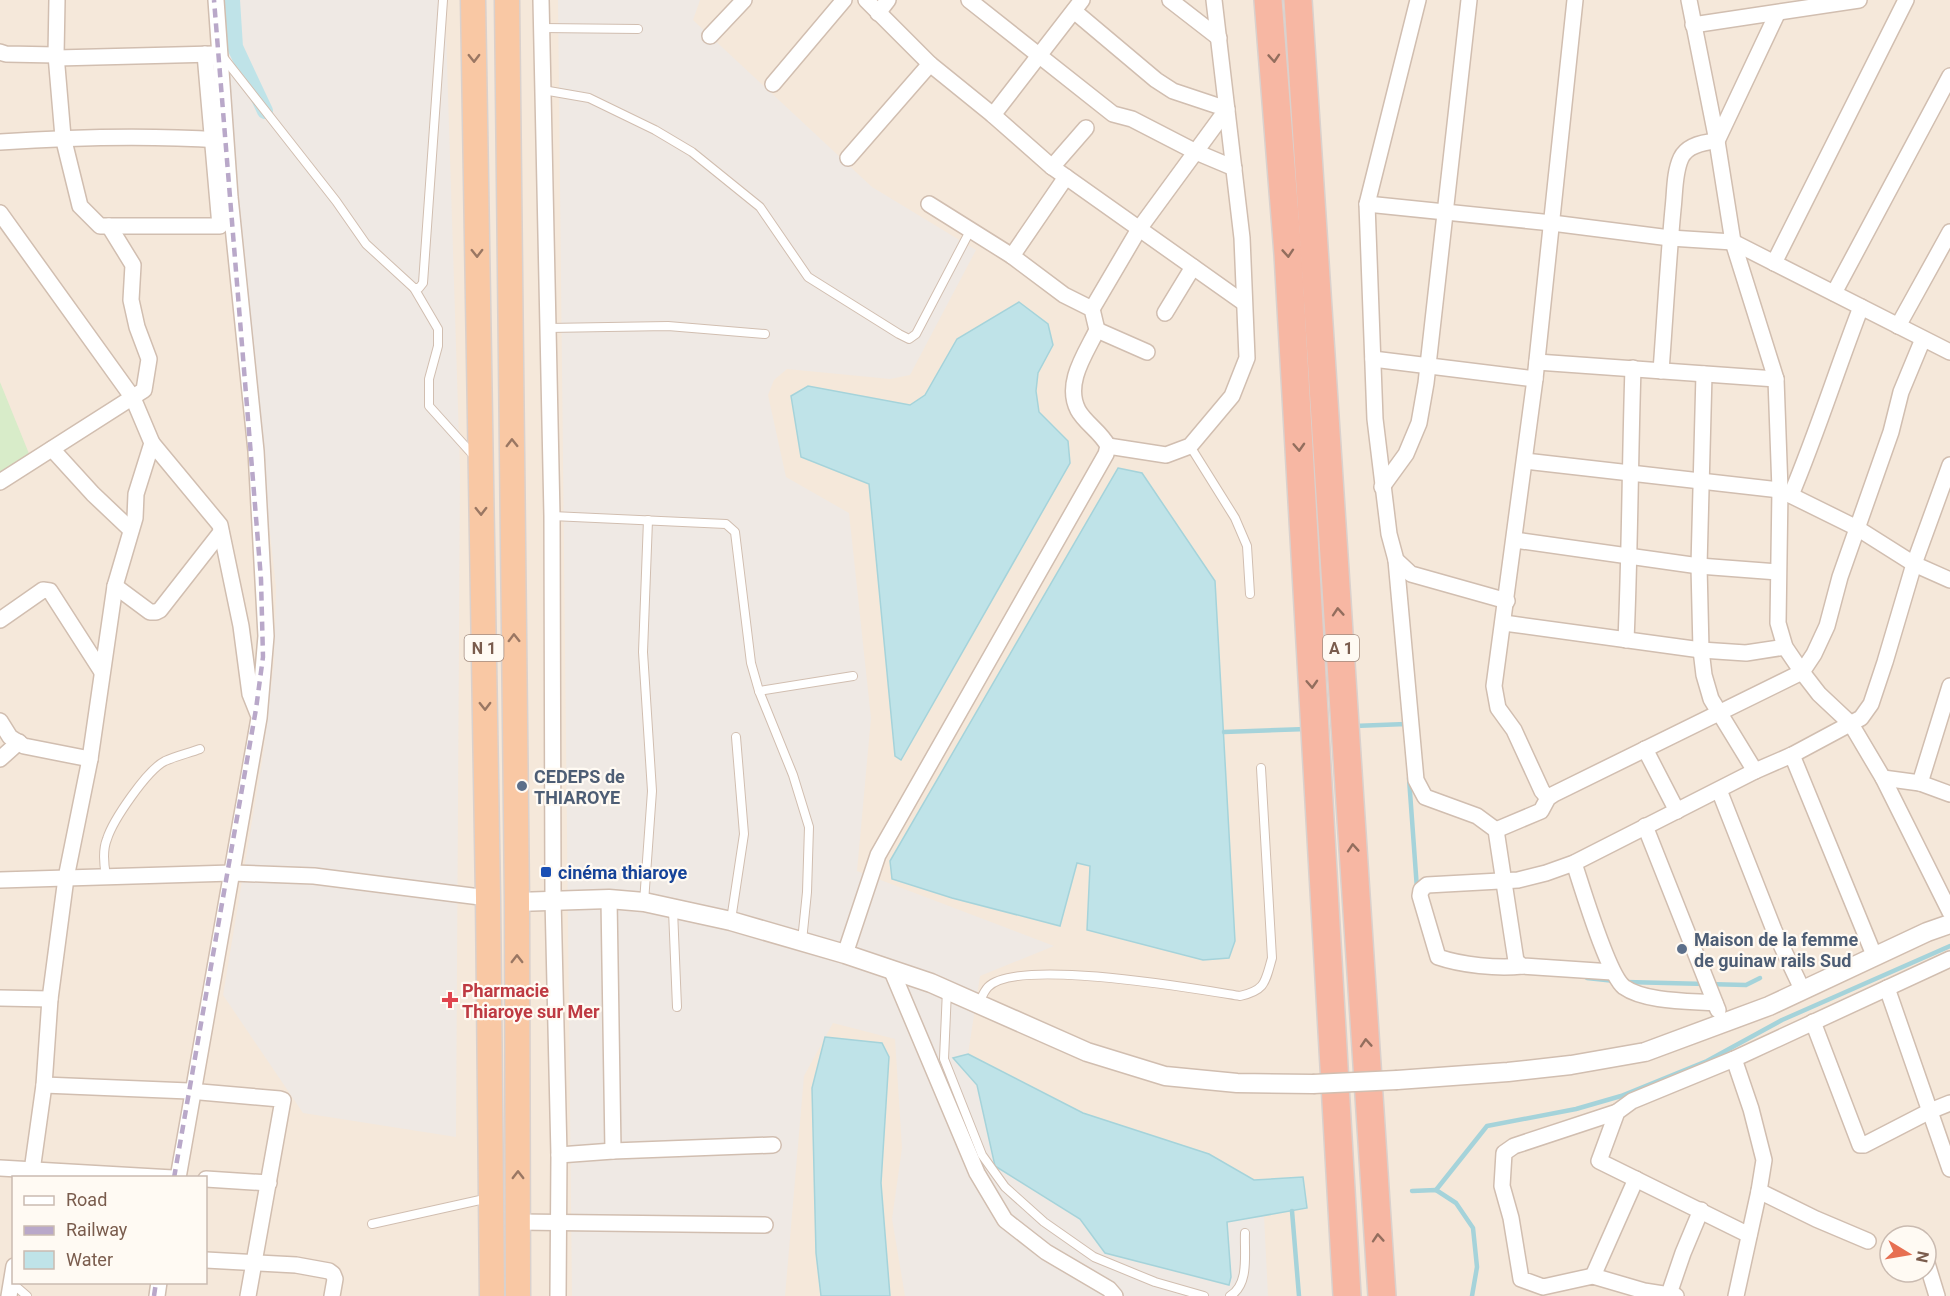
<svg xmlns="http://www.w3.org/2000/svg" width="1950" height="1296" viewBox="0 0 1950 1296" font-family="Roboto,sans-serif">
	<rect width="100%" height="100%" fill="#fdf6ec"/>
	<path fill="#f5e8da" fill-rule="evenodd" d="M0,0H1950V1296H0ZM14,1178H206V1282H14ZM1890,1236H1926V1272H1890Z"/>
	<g fill="#efe9e4">
		<path d="M210,0H445L460,470L456,1137L303,1113L223,995L263,755L274,662L276,587Z"/>
		<path d="M558,0H700L693,20L872,187L976,250L910,375L890,379L787,369L774,380L768,395L786,477L849,513L871,718L857,871L1054,946L980,976L968,1054L953,1058L977,1085L995,1166L1080,1219L1105,1253L1231,1277L1227,1222L1264,1216L1268,1296H905L892,1219L902,1148L895,1039L833,1023L804,1076L785,1296H572Z"/>
	</g>
	<path fill="#d8ecc9" d="M0,382L32,461L0,480Z"/>
	<g fill="#bfe3e8" stroke="#a5d3da" stroke-width="1.5">
		<path d="M1019,302L1048,324L1053,345L1038,373L1036,391L1039,412L1068,441L1070,463L901,760L895,756L869,484L801,457L791,396L808,386L910,405L925,395L957,339Z"/>
		<path d="M1118,468L1142,473L1215,581L1235,941L1229,958L1203,960L1087,930L1090,866L1077,863L1060,926L952,898L892,879L890,861Z"/>
		<path d="M825,1037L882,1043L889,1057L881,1183L890,1296H821L816,1253L812,1088Z"/>
		<path d="M968,1054L1083,1113L1209,1154L1254,1180L1303,1177L1307,1208L1227,1222L1231,1277L1229,1285L1105,1253L1080,1219L995,1166L977,1085L953,1058Z"/>
	</g>
	<g fill="none" stroke-linecap="round" stroke-linejoin="round">
		<g stroke="#a5d3da" stroke-width="4.5">
			<path d="M1354,726L1406,724V728"/>
			<path d="M1224,732L1307,729"/>
			<path d="M1409,778L1417,889"/>
			<path d="M1587,978L1615,981"/>
			<path d="M1626,982L1746,985L1760,978"/>
			<path d="M1436,1190L1487,1126L1576,1109L1621,1096L1707,1061L1782,1020L1950,946"/>
			<path d="M1412,1191L1436,1190L1456,1203L1473,1228L1477,1267L1472,1296"/>
			<path d="M1292,1211L1299,1296"/>
		</g>
		<path stroke="#bfe3e8" stroke-width="16" d="M232,0L235,47L265,111"/>
		<g stroke="#d1beb0" stroke-width="10">
			<g id="service">
				<path d="M542,28L638,29"/>
				<path d="M223,57L336,201L366,244L414,288H419L423,283L443,0"/>
				<path d="M543,90L589,98L655,130L692,152L760,207L808,277L899,334L909,339L916,334L971,229"/>
				<path d="M414,288L438,329V346L429,379V406L474,456"/>
				<path d="M548,328L668,326L765,334"/>
				<path d="M1190,446L1235,518L1247,546L1250,594"/>
				<path d="M552,516L726,524L735,532L751,663L759,691L793,775L809,827L807,892L802,941"/>
				<path d="M759,691L853,676"/>
				<path d="M106,876C104,865 102,851 107,839C113,820 147,770 165,761C176,756 189,753 200,749"/>
				<path d="M644,902L652,791L643,652L648,520"/>
				<path d="M673,910L677,1007"/>
				<path d="M731,920L744,834L736,737"/>
				<path d="M947,990L944,1059L982,1155L1005,1187L1044,1222L1094,1257L1155,1282L1204,1296"/>
				<path d="M979,1003C981,999 984,991 988,987C1017,957 1196,989 1240,996C1266,990 1265,982 1272,958L1261,768"/>
				<path d="M372,1224L489,1198"/>
				<path d="M12,1283L27,1296"/>
				<path d="M1230,1296C1250,1284 1244,1253 1245,1233"/>
			</g>
		</g>
		<g stroke="#d1beb0" stroke-width="18">
			<g id="minor">
				<path d="M57,0L56,55L63,137L80,206L100,226H220L205,54"/>
				<path d="M541,0L552,516L553,899L559,1155L558,1296"/>
				<path d="M866,0L930,64L993,115L1052,167L1244,303"/>
				<path d="M969,0L1113,114L1132,119L1196,152L1234,168"/>
				<path d="M1170,0L1219,38"/>
				<path d="M1418,0L1367,204L1375,419L1389,534L1396,560L1411,574L1507,601"/>
				<path d="M1689,0L1717,141L1733,242L1776,379L1780,490L1778,623L1785,647L1802,672L1819,694L1851,724L1883,778L1950,912"/>
				<path d="M1074,11L1156,80L1173,91L1227,109L1139,229L1092,309"/>
				<path d="M878,13L888,0"/>
				<path d="M1693,25L1859,0"/>
				<path d="M710,36L744,0"/>
				<path d="M0,52L6,54L56,55"/>
				<path d="M57,58L214,54"/>
				<path d="M773,84L844,0"/>
				<path d="M993,115L1082,0"/>
				<path d="M0,142C73,137 147,135 220,140"/>
				<path d="M848,158L930,64"/>
				<path d="M1052,167L1086,128"/>
				<path d="M1367,204L1552,223L1670,238L1733,242L1950,352"/>
				<path d="M0,213L133,398L152,443L136,494L135,518L115,586L90,759L66,878L50,999L44,1085L31,1178"/>
				<path d="M1012,256L1066,177"/>
				<path d="M1774,263L1906,0"/>
				<path d="M1834,293L1950,76"/>
				<path d="M1165,313L1193,267"/>
				<path d="M1898,326L1950,232"/>
				<path d="M1097,330L1147,352"/>
				<path d="M1373,359L1535,379"/>
				<path d="M1537,362L1776,379"/>
				<path d="M1661,371C1665,317 1668,263 1673,209C1675,193 1674,173 1681,158C1687,145 1704,142 1717,141L1777,14"/>
				<path d="M1704,374L1699,566L1701,650L1704,675L1711,699L1755,771"/>
				<path d="M152,443L220,525L241,626L250,694L258,714"/>
				<path d="M1108,446L1166,455L1190,446L1232,396L1247,358L1242,238L1214,0"/>
				<path d="M52,449L93,494L131,530"/>
				<path d="M1525,461L1780,490L1857,528L1914,564L1950,580"/>
				<path d="M0,482L144,390L149,359L137,327L131,300L133,265L109,226"/>
				<path d="M1382,487L1406,454L1419,423L1426,383L1469,0"/>
				<path d="M1791,495C1817,433 1837,369 1861,307"/>
				<path d="M1515,540L1699,566L1778,572"/>
				<path d="M1396,560L1416,780L1425,797L1477,816L1496,830L1516,961L1522,966L1612,972"/>
				<path d="M115,586L150,612H156L160,610L221,532"/>
				<path d="M0,620L43,590L50,591L102,672"/>
				<path d="M1504,623L1701,650L1746,653L1785,647"/>
				<path d="M1626,640C1630,549 1630,459 1633,368"/>
				<path d="M0,721L10,737L24,746L90,759"/>
				<path d="M1645,749L1677,811"/>
				<path d="M1792,755L1874,955"/>
				<path d="M0,759L19,742"/>
				<path d="M1883,778L1920,783L1950,794"/>
				<path d="M1920,783L1950,686"/>
				<path d="M1719,790L1774,930L1802,989"/>
				<path d="M1548,798L1542,791L1514,730L1498,708L1494,686L1535,379L1575,0"/>
				<path d="M1645,826L1718,1010"/>
				<path d="M1496,830L1541,811L1548,798L1554,794L1802,672L1814,654L1827,626L1840,577L1891,432L1901,392L1923,339"/>
				<path d="M1574,863C1582,887 1608,975 1624,987C1645,1002 1690,1001 1715,1003"/>
				<path d="M0,880L232,873L314,876L488,898"/>
				<path d="M609,899L613,1151"/>
				<path d="M845,954L878,855L1106,454L1108,446C1101,432 1085,423 1078,410C1064,383 1086,353 1097,330L1092,309L1064,295L1012,256L929,204"/>
				<path d="M1522,966C1498,969 1461,965 1438,957L1420,896L1421,890L1427,885L1518,880L1546,873L1574,863L1755,771L1792,755L1861,718L1871,704L1885,662L1914,564L1950,465"/>
				<path d="M891,969L977,1173L1005,1220L1046,1252L1109,1289L1115,1296"/>
				<path d="M1887,988L1950,1169"/>
				<path d="M0,998L50,999"/>
				<path d="M1813,1022L1860,1145H1864L1930,1111L1950,1103"/>
				<path d="M1734,1059L1751,1109L1764,1160L1759,1191L1736,1296"/>
				<path d="M44,1085L189,1091L280,1099L283,1100L248,1296"/>
				<path d="M1617,1112L1514,1146L1504,1153L1502,1186L1511,1218L1521,1279L1543,1287L1593,1276L1644,1291L1676,1296"/>
				<path d="M559,1155L613,1151L773,1145"/>
				<path d="M0,1168L173,1178"/>
				<path d="M178,1178L259,718L266,636L256,451L230,197L216,0"/>
				<path d="M206,1179L269,1183"/>
				<path d="M1759,1191L1816,1219L1868,1241"/>
				<path d="M518,1222L765,1225"/>
				<path d="M1749,1235L1599,1161L1617,1112L1632,1101L1734,1059L1950,959"/>
				<path d="M206,1260L296,1265L329,1271L333,1274L335,1279L332,1296"/>
				<path d="M1926,1260L1937,1296"/>
				<path d="M1593,1276L1636,1179"/>
				<path d="M1669,1294L1683,1253L1701,1210"/>
				<path d="M9,1296L14,1266"/>
				<path d="M157,1296L159,1282"/>
			</g>
		</g>
		<g stroke="#d1beb0" stroke-width="21">
			<g id="tertiary">
				<path d="M517,902L609,899L644,902L731,921L845,954L931,983L1087,1052L1165,1076L1237,1083L1313,1084"/>
				<path d="M1397,1080L1508,1072L1571,1065L1645,1052L1769,1006L1927,932L1950,924"/>
			</g>
		</g>
		<g stroke="#dad1cd" stroke-width="27">
			<g id="trunk">
				<path d="M473,0L488,898L492,1296"/>
				<path d="M507,0L517,902L518,1296"/>
			</g>
		</g>
		<g stroke="#dad1cd" stroke-width="30">
			<g id="motorway">
				<path d="M1268,0L1288,254L1347,1296"/>
				<path d="M1298,0L1382,1296"/>
			</g>
		</g>
		<use href="#service" stroke="#fff" stroke-width="8"/>
		<use href="#minor" stroke="#fff" stroke-width="15"/>
		<use href="#tertiary" stroke="#fff" stroke-width="18"/>
		<use href="#trunk" stroke="#f9c8a4" stroke-width="24"/>
		<use href="#motorway" stroke="#f7b7a3" stroke-width="27"/>
		<g stroke="#b9a8c9" stroke-width="4.5" stroke-dasharray="9 6" stroke-linecap="butt">
			<path d="M174,1178L256,709L263,657L261,579L214,0"/>
			<path d="M154,1296L156,1282"/>
		</g>
		<g stroke="#d1beb0" stroke-width="21" stroke-linecap="butt">
			<path id="tertiary-bridge" d="M1313,1084L1397,1080"/>
		</g>
		<use href="#tertiary-bridge" stroke="#fff" stroke-width="18"/>
	</g>
	<defs><path id="oneway-chevron" d="M-2-3.5L2.5 0L-2 3.5" fill="none" stroke-width="1.6" stroke-linecap="round" stroke-linejoin="round" transform="scale(1.5)"/></defs>
	<g stroke="#9a7763">
		<use href="#oneway-chevron" transform="translate(474 58) rotate(89)"/>
		<use href="#oneway-chevron" transform="translate(477 253) rotate(89)"/>
		<use href="#oneway-chevron" transform="translate(512 443) rotate(-91)"/>
		<use href="#oneway-chevron" transform="translate(481 511) rotate(89)"/>
		<use href="#oneway-chevron" transform="translate(514 638) rotate(-91)"/>
		<use href="#oneway-chevron" transform="translate(485 706) rotate(89)"/>
		<use href="#oneway-chevron" transform="translate(517 959) rotate(-90)"/>
		<use href="#oneway-chevron" transform="translate(518 1175) rotate(-90)"/>
	</g>
	<g stroke="#936e5e">
		<use href="#oneway-chevron" transform="translate(1274 58) rotate(86)"/>
		<use href="#oneway-chevron" transform="translate(1288 253) rotate(86)"/>
		<use href="#oneway-chevron" transform="translate(1299 447) rotate(87)"/>
		<use href="#oneway-chevron" transform="translate(1338 612) rotate(-94)"/>
		<use href="#oneway-chevron" transform="translate(1312 684) rotate(87)"/>
		<use href="#oneway-chevron" transform="translate(1353 848) rotate(-94)"/>
		<use href="#oneway-chevron" transform="translate(1366 1043) rotate(-94)"/>
		<use href="#oneway-chevron" transform="translate(1378 1238) rotate(-94)"/>
	</g>
	<g fill="#5c6f8a" stroke="#fffaf3" stroke-width="2">
		<circle cx="522" cy="786" r="6"/>
		<circle cx="1682" cy="949" r="6"/>
	</g>
	<rect fill="#1a4fb4" stroke="#fffaf3" stroke-width="2" x="540" y="866" width="12" height="12" rx="3"/>
	<path fill="#e0444e" stroke="#fffaf3" stroke-width="2" d="M447 991h6v6h6v6h-6v6h-6v-6h-6v-6h6z"/>
	<g text-anchor="middle" dominant-baseline="central" stroke-width="4.5" stroke-linejoin="round" paint-order="stroke">
		<g fill="#fffaf3" stroke="#a28b7f" stroke-width="1.5">
			<rect x="464.5" y="635" width="39" height="26" rx="4.5"/>
			<rect x="1323" y="635" width="36" height="26" rx="4.5"/>
		</g>
		<g font-size="16" font-weight="bold" fill="#7a5c4d">
			<text x="484" y="648">N 1</text>
			<text x="1341" y="648">A 1</text>
		</g>
		<g font-size="18" font-weight="bold" fill="#4e5e75" stroke="#fffaf3" text-anchor="start">
			<text x="534" y="776">CEDEPS de<tspan x="534" dy="21">THIAROYE</tspan></text>
			<text x="1694" y="939">Maison de la femme<tspan x="1694" dy="21">de guinaw rails Sud</tspan></text>
		</g>
		<g font-size="18" font-weight="bold" fill="#164399" stroke="#fffaf3" text-anchor="start">
			<text x="558" y="872">cinéma thiaroye</text>
		</g>
		<g font-size="18" font-weight="bold" fill="#be3a42" stroke="#fffaf3" text-anchor="start">
			<text x="462" y="990">Pharmacie<tspan x="462" dy="21">Thiaroye sur Mer</tspan></text>
		</g>
	</g>
	<rect x="12" y="1176" width="195" height="108" fill="#fffaf3" stroke="#cabbb1" stroke-width="1.5"/>
	<rect x="24" y="1196" width="30" height="9" fill="#ffffff" stroke="#cabbb1" stroke-width="1.5"/>
	<text x="66" y="1206" font-size="18" fill="#7a5c4d">Road</text>
	<rect x="24" y="1226" width="30" height="9" fill="#b9a8c9" stroke="#cabbb1" stroke-width="1.5"/>
	<text x="66" y="1236" font-size="18" fill="#7a5c4d">Railway</text>
	<rect x="24" y="1251" width="30" height="18" fill="#bfe3e8" stroke="#cabbb1" stroke-width="1.5"/>
	<text x="66" y="1266" font-size="18" fill="#7a5c4d">Water</text>
	<g transform="translate(1908 1254) rotate(101)"><circle r="28" fill="#fffaf3" stroke="#cabbb1" stroke-width="1.5"/>
	<path d="M0-4.5L10 22L0 15L-10 22Z" fill="#e76f51"/>
	<text y="-9" font-size="16" font-weight="bold" text-anchor="middle" fill="#7a5c4d">N</text>
	</g>
</svg>
